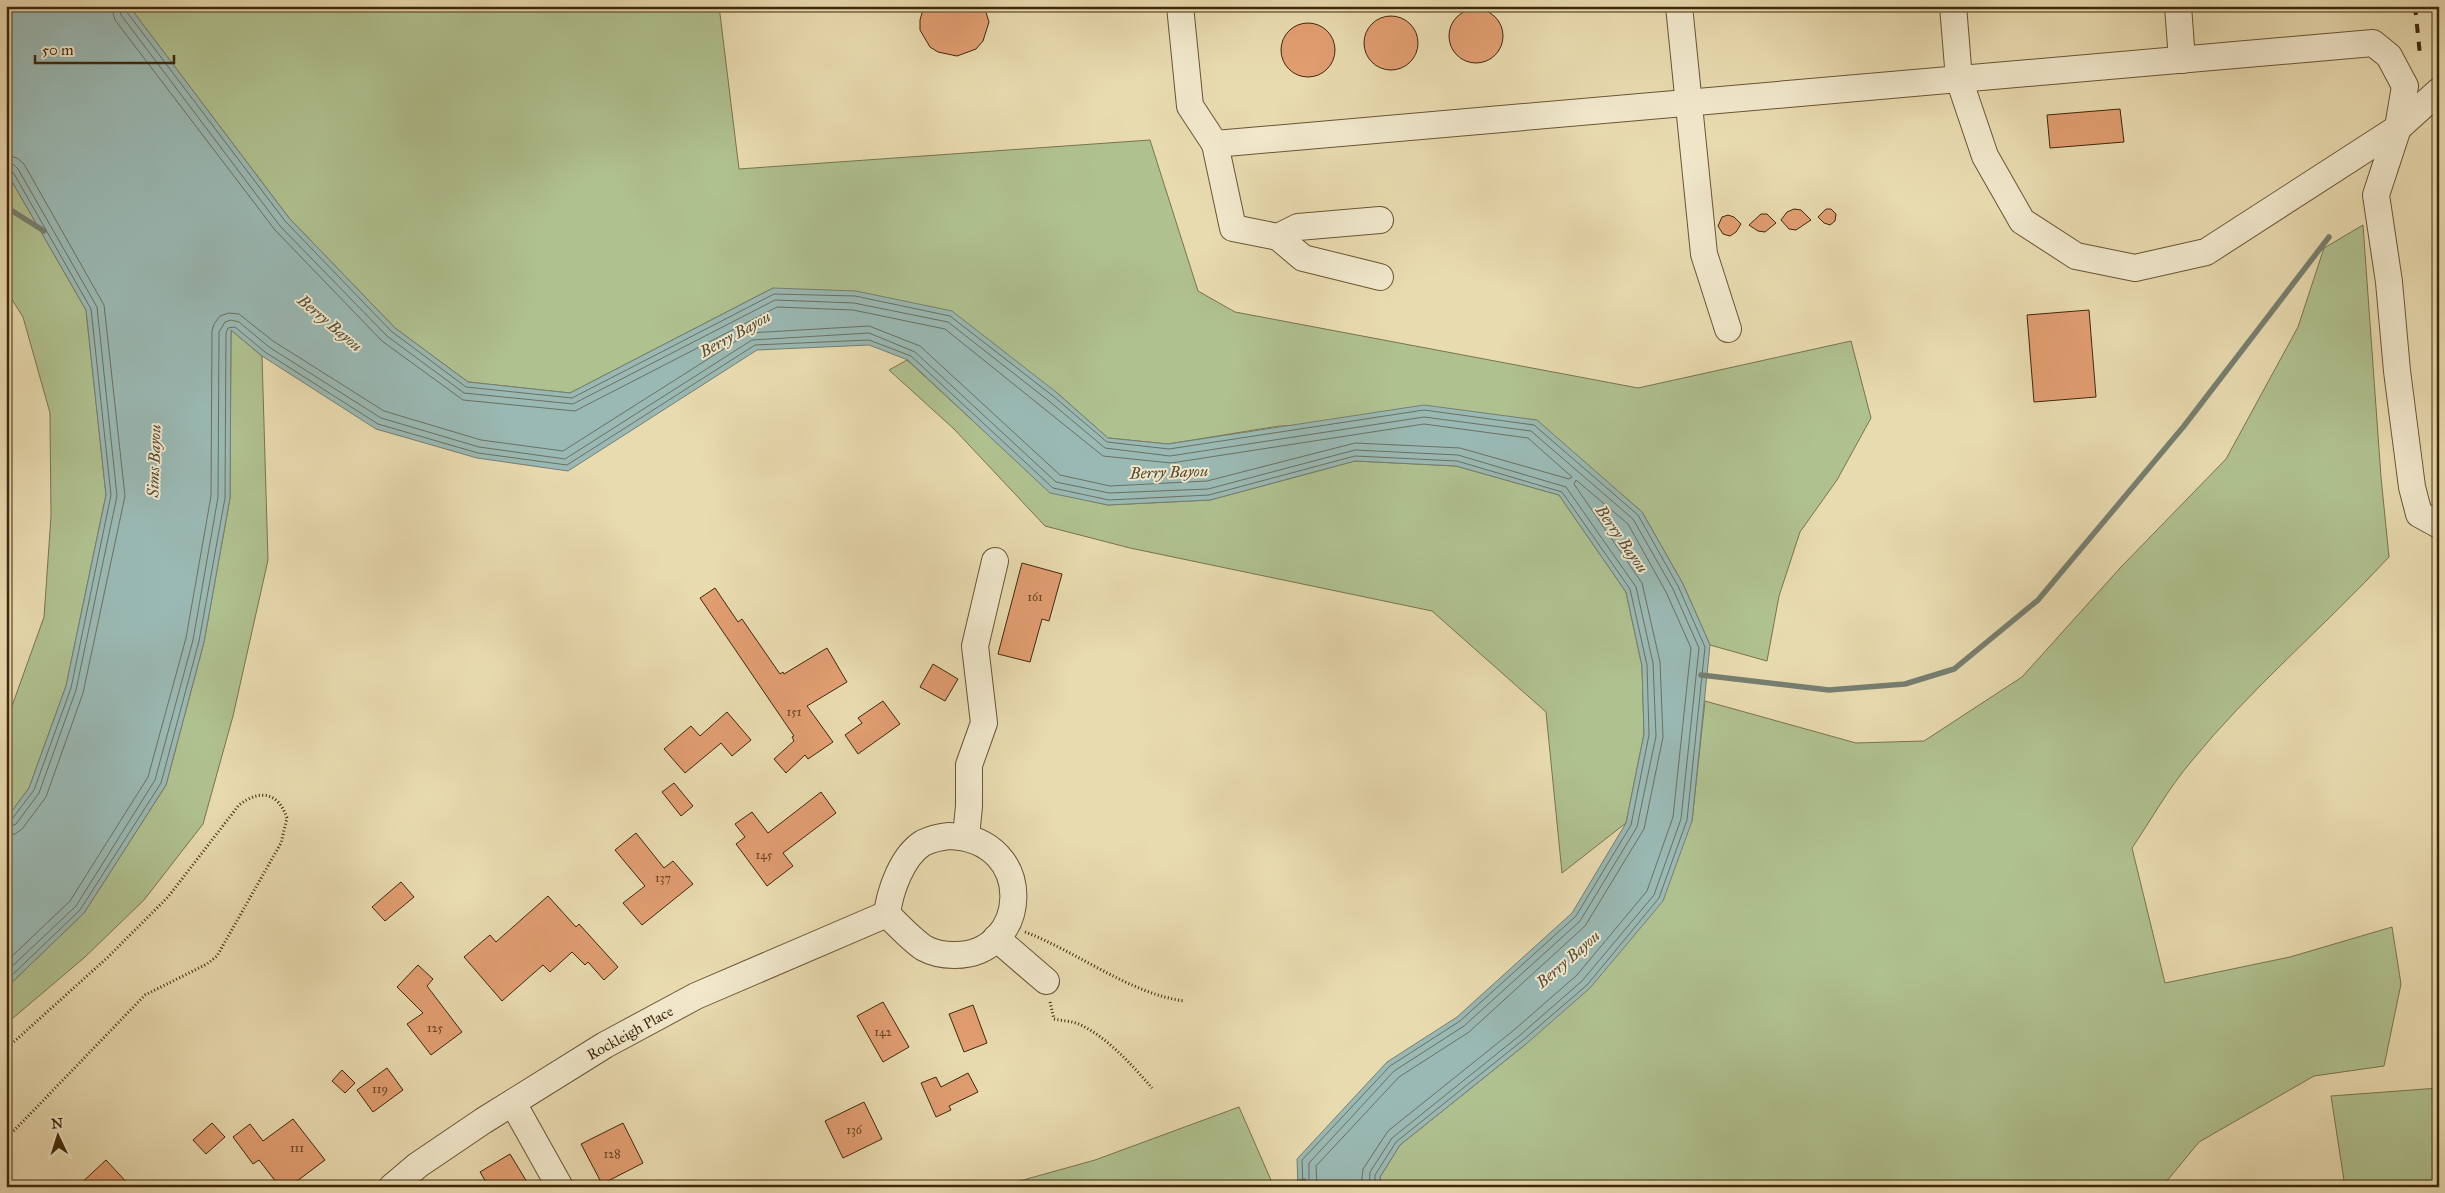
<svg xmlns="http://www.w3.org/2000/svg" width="2445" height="1193" viewBox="0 0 2445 1193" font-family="'IM FELL Great Primer',serif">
	<rect width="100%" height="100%" fill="#e9dbb0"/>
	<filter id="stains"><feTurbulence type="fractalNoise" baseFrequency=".004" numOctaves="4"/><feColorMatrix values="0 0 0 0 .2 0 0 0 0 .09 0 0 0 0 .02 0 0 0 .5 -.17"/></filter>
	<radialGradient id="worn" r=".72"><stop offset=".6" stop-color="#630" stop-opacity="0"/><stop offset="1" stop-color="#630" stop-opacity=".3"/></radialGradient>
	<g fill="#b0c190" stroke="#78744d">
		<path d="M129,6H719L739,169L1150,140L1198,291L1235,312L1638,388L1851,341L1871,418L1837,480L1800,532L1779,596L1767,661L1710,645L1683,584L1642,512L1536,420L1279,426L1168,444L1108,438L1056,392L773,288L570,393L468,382L395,328L289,218Z"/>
		<path d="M6,171L86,310L106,495L66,686L29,788L6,819V717L12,706L44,617L51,516L50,413L23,317L6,290Z"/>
		<path d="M2363,225L2381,477L2389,557C2324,627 2250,689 2190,763C2168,789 2151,820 2132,848L2165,983L2290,957L2392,927L2401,984L2384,1066L2314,1076L2199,1142L2162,1187H1380V1177L1400,1145L1526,1044L1692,821L1705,701L1856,743L1924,741L2022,677L2121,567L2226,459L2298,327L2324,248Z"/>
		<path d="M231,330L262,356L268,560L233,716L203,824L144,900L85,957L6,1024V988L84,913L166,785L204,642L230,498Z"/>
		<path d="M907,360L1050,492L1108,505L1210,500L1355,461L1456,466L1559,495L1626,592L1642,666L1644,734L1626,823L1562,873L1546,712L1432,611L1130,548L1045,526L954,429L889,370Z"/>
		<path d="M2439,1088V1187H2345L2331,1096Z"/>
		<path d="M1239,1107L1274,1187H998L1095,1160Z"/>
	</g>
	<path fill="#9ab9b4" stroke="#767f70" d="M6,6H129L289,218L395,328L468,382L570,393L773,288L856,291L952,311L1056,392L1108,438L1168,444L1424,405L1537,420L1642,512L1683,584L1710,645L1692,821L1663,901L1590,988L1526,1044L1400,1145L1380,1177V1187H1298L1297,1159L1387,1062L1457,1017L1572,913L1626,823L1644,734L1642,666L1626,592L1559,495L1456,466L1355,461L1210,500L1108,505L1050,493L908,360L869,345L757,350L568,471L477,458L376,429L262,356L231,330L230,498L204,642L166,785L84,913L6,988V819L29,788L66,686L106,495L86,310L6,171Z"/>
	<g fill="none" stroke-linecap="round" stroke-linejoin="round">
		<g stroke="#6c705f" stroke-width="1">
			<path d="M119,6L121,15L280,226L387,336L464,393L573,404L775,300L854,303L948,322L1049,401L1105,448L1170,456L1424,417L1531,431L1633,519L1673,589L1699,648L1681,819L1654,895L1582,981L1519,1036L1392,1138L1370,1172L1369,1187"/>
			<path d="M125,6L126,11L285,221L391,331L466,387L572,398L774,294L855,296L950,316L1053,396L1107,442L1169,449L1424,410L1534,425L1638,515L1678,586L1705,647L1687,820L1659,898L1587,985L1523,1040L1396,1142L1375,1175V1187"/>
			<path d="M6,155L17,158L24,164L104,305L125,496L83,693L46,797L22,829L15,834L6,835"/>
			<path d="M6,163L13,164L18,169L97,307L117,496L76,690L39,793L16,824L6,828"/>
			<path d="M6,169L13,172L91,309L111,495L71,688L34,790L12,819L6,822"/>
			<path d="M6,962L70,901L148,777L186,638L211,496L212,331L214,324L220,316L229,313L239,314L273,341L384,411L481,440L563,451L749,333L869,326L920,346L1060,475L1110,486L1207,481L1355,443L1460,448L1569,479L1572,477L1528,438L1424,424L1171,463L1103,456L945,329L853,310L777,307L575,411L463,400L382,341L275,230L115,20L111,6"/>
			<path d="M6,972L76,906L155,780L193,640L218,497L219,332L225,322L231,320L239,322L269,347L381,418L479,447L565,459L752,340L869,333L915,352L1056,482L1109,493L1208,489L1355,450L1458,455L1566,487L1636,587L1653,663L1656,736L1637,827L1580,921L1464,1026L1394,1071L1309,1163V1187"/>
			<path d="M6,981L80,910L161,783L199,641L225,498L226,333L228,328L235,327L265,352L378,424L478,453L567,465L755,345L869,340L911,356L1053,488L1109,500L1209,495L1355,456L1457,461L1562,492L1630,589L1647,665L1649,735L1631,825L1576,916L1460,1021L1390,1066L1302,1160L1303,1187"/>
			<path d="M1317,1187L1316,1166L1399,1077L1469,1032L1585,926L1644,829L1663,737L1660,662L1642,583L1574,484L1576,480L1628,524L1666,592L1691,648L1673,817L1647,891L1577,975L1514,1030L1388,1131L1363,1169L1361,1187"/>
		</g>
		<g stroke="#767f70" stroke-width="5.5">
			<path d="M6,207L44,231"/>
			<path d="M1701,675L1829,690L1905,684L1954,669L2038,600L2184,426L2329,237"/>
			<path d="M1284,1187L1304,1181"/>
		</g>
	</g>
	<g fill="#e19e71" stroke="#3f280a">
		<path d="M924,6H984L989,22L983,41L976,49L957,56L938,52L930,47L920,30V20Z"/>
		<circle cx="1476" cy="36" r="27"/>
		<circle cx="1391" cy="43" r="27"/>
		<circle cx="1308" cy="50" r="27"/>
		<path d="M2120,109L2124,142L2050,148L2047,115Z"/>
		<path d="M1794,209L1801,210L1811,220L1796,230L1789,229L1781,220L1787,212Z"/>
		<path d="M1826,209H1831L1836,214L1835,221L1830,225L1824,223L1818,217Z"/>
		<path d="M1761,214H1767L1776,223L1765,232L1758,231L1749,225Z"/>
		<path d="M1728,215L1734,217L1741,224L1736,232L1730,236L1723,234L1718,226L1722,217Z"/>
		<path d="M2089,310L2096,397L2034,402L2027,315Z"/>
		<path d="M1022,563L1062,574L1049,621L1042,619L1030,662L998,654Z"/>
		<path d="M715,588L738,622L742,619L780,674L783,672L784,674L827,648L847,682L807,706L833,742L808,759L805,755L786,773L774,759L794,741L792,737L794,736L700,598Z"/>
		<path d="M933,664L958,679L945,701L920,687Z"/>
		<path d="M883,701L900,724L858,754L845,735L862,723L858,718Z"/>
		<path d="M727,712L751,740L732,756L721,743L685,773L664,749L691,726L700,736Z"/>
		<path d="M674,783L693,806L681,816L662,792Z"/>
		<path d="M821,792L836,813L783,853L793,866L767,886L736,844L745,837L735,824L752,812L768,833Z"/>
		<path d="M636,833L664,868L673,861L693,884L642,925L623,903L645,886L615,850Z"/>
		<path d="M401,882L414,897L385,921L372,907Z"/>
		<path d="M548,896L576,927L579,924L618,967L604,980L588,962L585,965L572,952L550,972L543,965L502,1001L464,957L490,935L496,942Z"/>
		<path d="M418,965L433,979L427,986L462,1032L431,1055L407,1024L423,1013L397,987Z"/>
		<path d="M883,1002L909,1047L883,1062L857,1016Z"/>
		<path d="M973,1005L987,1043L964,1052L949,1014Z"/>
		<path d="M387,1068L403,1090L373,1112L357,1090Z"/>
		<path d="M342,1070L355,1083L345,1093L332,1081Z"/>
		<path d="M968,1073L978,1092L949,1106L951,1110L936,1117L921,1083L936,1077L941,1087Z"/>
		<path d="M864,1102L882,1139L843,1158L825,1121Z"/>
		<path d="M293,1119L325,1160L289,1187H280L259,1160L253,1164L233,1137L250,1124L263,1141Z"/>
		<path d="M212,1123L225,1137L206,1154L193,1140Z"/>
		<path d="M623,1123L643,1163L602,1184L581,1144Z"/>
		<path d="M510,1154L530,1187H489L480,1172Z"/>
		<path d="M106,1160L131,1187H77Z"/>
	</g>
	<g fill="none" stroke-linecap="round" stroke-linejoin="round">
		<g stroke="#6a5534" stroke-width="28">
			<g id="minor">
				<path d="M1180,6L1190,106L1215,144L2373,43L2389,56L2405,86L2398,128L2376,195L2389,282L2397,371L2412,487L2419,514L2439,525"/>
				<path d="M1679,6L1704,254L1728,329"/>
				<path d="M1953,6L1959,79L1985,156L2022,221L2076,256L2135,268L2206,252L2398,128L2439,91"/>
				<path d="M2178,6L2182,60"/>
				<path d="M1215,144L1233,228L1278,237L1298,227L1380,220"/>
				<path d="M1278,237L1303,258L1380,277"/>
				<path d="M949,836C1038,839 1030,956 954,955C944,955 933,953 924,948C911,939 899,926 887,914C890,891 902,856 923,843C931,839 940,837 949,836Z"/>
				<path d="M966,837L969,806V765L984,723L975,646L995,561"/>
				<path d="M996,938L1046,981"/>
				<path d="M513,1103L560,1187"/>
				<path d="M392,1187L418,1165L483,1121L605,1045L696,996L887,914"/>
			</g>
		</g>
		<g stroke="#3f280a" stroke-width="3" stroke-dasharray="1 2.5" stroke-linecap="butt">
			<path d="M1025,932C1076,951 1132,995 1185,1001"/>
			<path d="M1050,1002L1054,1019C1063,1021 1073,1021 1081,1025C1109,1039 1132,1065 1152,1088"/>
			<path d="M6,1049L108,957L168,897L239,805C260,789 278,792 287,818L281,843L217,956L207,964L145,995L6,1139"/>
		</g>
		<use href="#minor" stroke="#f1e8cc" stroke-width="26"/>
		<g stroke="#3f280a" stroke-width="4" stroke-dasharray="9 9" stroke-linecap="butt">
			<path d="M2415,6L2420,55"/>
			<path d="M2435,6L2439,42"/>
		</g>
	</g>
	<g text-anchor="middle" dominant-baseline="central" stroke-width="4" stroke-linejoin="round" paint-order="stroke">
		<g font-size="12" fill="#684624">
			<text x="1035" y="597">161</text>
			<text x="794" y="712">151</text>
			<text x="764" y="855">145</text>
			<text x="663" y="878">137</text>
			<text x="435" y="1028">125</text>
			<text x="883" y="1032">142</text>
			<text x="380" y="1089">119</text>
			<text x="854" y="1130">136</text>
			<text x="297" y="1148">111</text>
			<text x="612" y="1154">128</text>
		</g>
		<g font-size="15" fill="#3f280a" stroke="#f1e8cc">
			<text transform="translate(630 1033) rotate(-29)">Rockleigh Place</text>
		</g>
		<g font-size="16" font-style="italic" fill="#564c34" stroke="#f1e8cc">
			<text transform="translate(330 323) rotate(40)">Berry Bayou</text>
			<text transform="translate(735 334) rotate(-29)">Berry Bayou</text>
			<text transform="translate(154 461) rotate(-88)">Sims Bayou</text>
			<text transform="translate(1169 472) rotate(-2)">Berry Bayou</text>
			<text transform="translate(1622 539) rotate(55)">Berry Bayou</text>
			<text transform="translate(1568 959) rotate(-41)">Berry Bayou</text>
		</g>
	</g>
	<rect width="2445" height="1193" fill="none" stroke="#e9dbb0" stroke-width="25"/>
	<rect x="8" y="8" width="2430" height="1178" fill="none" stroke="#3f280a" stroke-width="2.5"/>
	<rect x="12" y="12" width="2420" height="1168" fill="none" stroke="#3f280a"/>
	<g transform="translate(58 1136) rotate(356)" stroke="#f1e8cc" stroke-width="4" paint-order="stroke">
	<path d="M0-4L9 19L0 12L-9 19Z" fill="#3f280a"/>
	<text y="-8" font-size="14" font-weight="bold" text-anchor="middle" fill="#3f280a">N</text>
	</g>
	<path d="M35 55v8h139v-8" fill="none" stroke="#3f280a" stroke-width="2.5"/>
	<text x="42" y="55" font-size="15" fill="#3f280a" stroke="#f1e8cc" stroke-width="4" paint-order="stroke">50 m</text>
	<rect width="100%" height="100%" filter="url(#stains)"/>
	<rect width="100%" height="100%" fill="url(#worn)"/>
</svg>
